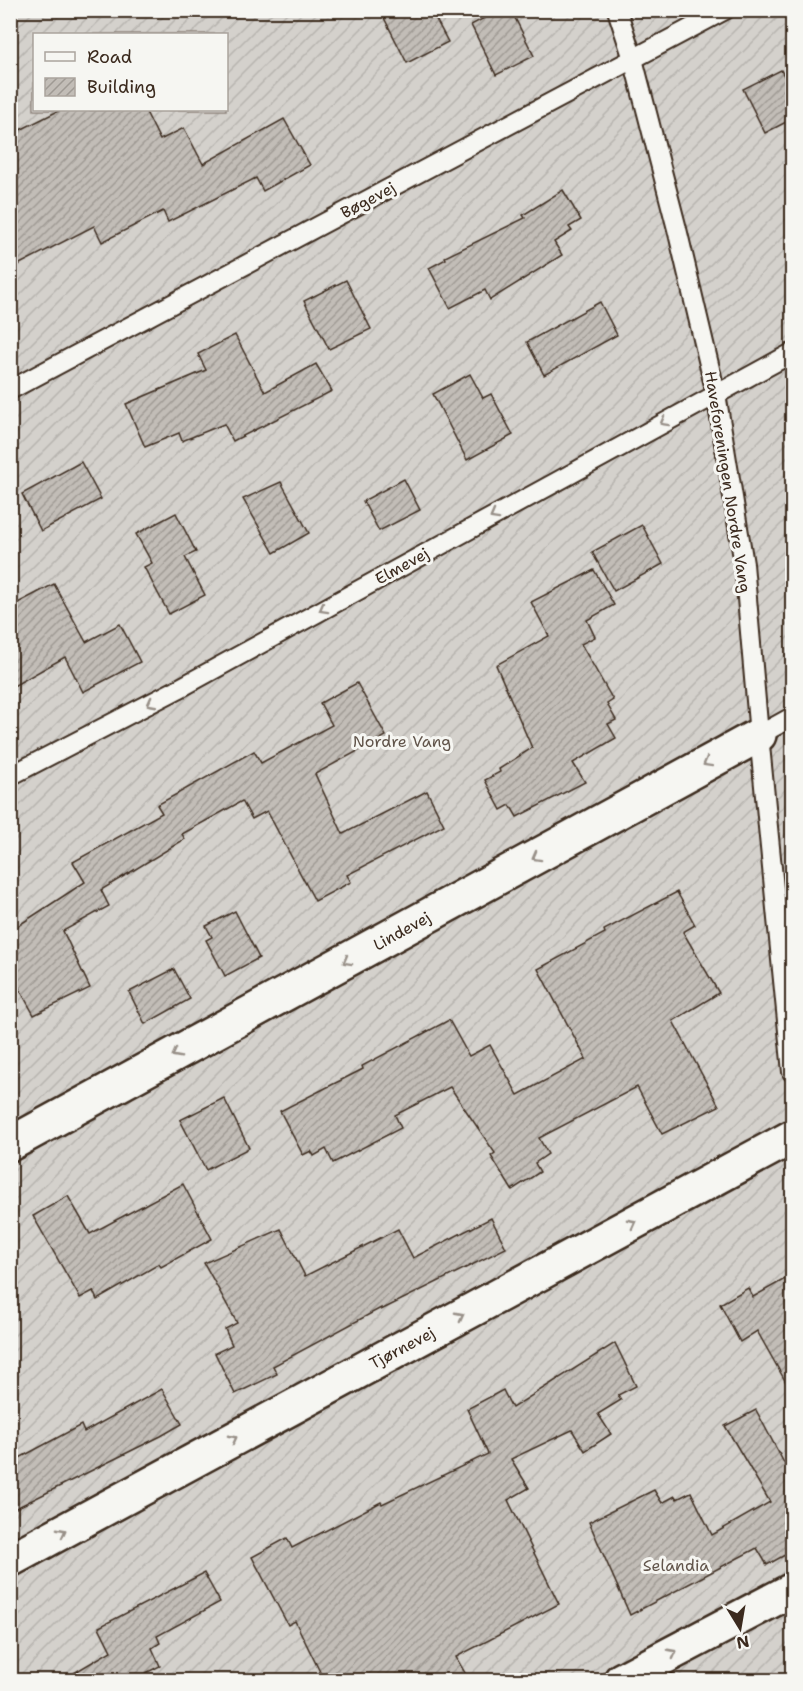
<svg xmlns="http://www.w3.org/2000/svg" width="803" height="1691" viewBox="0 0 803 1691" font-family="'Shantell Sans',sans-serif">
	<defs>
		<pattern id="garden-furrows" width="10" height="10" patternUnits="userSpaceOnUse" patternTransform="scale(1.5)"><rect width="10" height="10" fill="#d4d1cc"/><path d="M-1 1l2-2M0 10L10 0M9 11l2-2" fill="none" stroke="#b7b4af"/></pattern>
		<pattern id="building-hatch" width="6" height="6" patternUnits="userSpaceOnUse" patternTransform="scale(1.5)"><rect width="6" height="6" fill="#c2bdb7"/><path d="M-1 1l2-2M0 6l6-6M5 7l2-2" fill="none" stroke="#9f9a94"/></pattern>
	</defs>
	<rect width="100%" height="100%" fill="#efeeea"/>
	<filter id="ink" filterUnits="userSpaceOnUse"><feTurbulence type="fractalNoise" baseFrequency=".0167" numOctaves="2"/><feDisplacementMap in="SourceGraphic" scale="12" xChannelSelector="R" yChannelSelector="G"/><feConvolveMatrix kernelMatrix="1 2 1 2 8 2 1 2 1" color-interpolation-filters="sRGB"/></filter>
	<g filter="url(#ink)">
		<path fill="url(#garden-furrows)" stroke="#887e75" stroke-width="1.5" fill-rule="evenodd" d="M11,11H792V1680H11ZM34,34H226V110H34Z"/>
		<g fill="url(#building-hatch)" stroke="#3b2a1e" stroke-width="1.5">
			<path d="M380,10H431L448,42L407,63Z"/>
			<path d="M499,10H511L534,56L496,75L471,25Z"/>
			<path d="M781,70L792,92V119L765,133L743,89Z"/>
			<path d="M60,110H145L160,140L184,128L203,164L284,119L310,165L263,191L256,178L168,222L163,211L102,242L94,226L10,269V135Z"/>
			<path d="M563,190L581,220L569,227L572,231L554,242L562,255L490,300L485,290L450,308L429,268L446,259L445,257L525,218L523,215Z"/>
			<path d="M346,280L371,329L329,349L304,301Z"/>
			<path d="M600,302L617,335L544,375L527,342Z"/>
			<path d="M235,335L265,392L316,364L332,391L233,441L224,424L182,441L179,433L145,447L126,404L206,370L198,354Z"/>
			<path d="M470,374L483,398L491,394L513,435L467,460L433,394Z"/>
			<path d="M81,462L101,499L41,531L22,494Z"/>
			<path d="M404,479L420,510L379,531L363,501Z"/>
			<path d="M281,482L309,533L274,553L243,499Z"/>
			<path d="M176,513L196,552L185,557L205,595L169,614L144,567L152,563L136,534Z"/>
			<path d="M642,525L663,564L614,591L592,552Z"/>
			<path d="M594,570L614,605L587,620L595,637L581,644L613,700L607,704L616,720L608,724L616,738L573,763L585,782L517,817L510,805L501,810L485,780L500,772L499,769L532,748L496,665L549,636L531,602Z"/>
			<path d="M54,584L86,642L120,624L140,662L83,692L65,657L10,688V607Z"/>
			<path d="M357,683L386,736L315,774L343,834L427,791L444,825L347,875L351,882L315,901L267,811L252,819L242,801L182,834L185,839L101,890L109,906L63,931L90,988L34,1015L10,972V931L85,882L73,862L162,813L157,805L254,751L261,763L332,725L320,703Z"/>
			<path d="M677,892L695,925L683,932L719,993L673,1021L719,1106L662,1134L637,1087L539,1138L548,1154L535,1163L540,1172L512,1190L491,1156L495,1153L450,1087L395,1115L401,1128L333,1163L326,1149L314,1156L311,1151L303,1155L280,1111L363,1069L362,1066L449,1020L469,1056L490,1045L518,1095L586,1059L538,969L605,933L604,930Z"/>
			<path d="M235,911L259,958L225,976L206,940L212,937L206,926Z"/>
			<path d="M174,969L190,999L145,1024L129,992Z"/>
			<path d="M224,1098L249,1148L206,1170L180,1120Z"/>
			<path d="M183,1184L212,1239L161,1267L159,1264L97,1300L93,1291L80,1298L33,1216L68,1196L90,1234Z"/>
			<path d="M491,1218L506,1248L381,1310V1308L273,1366L277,1374L235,1394L215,1353L232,1345L225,1329L237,1323L204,1263L281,1229L305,1276L398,1229L413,1258Z"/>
			<path d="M792,1275V1393L757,1331L740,1342L720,1304L748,1288L753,1297Z"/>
			<path d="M615,1343L636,1386L618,1395L621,1400L598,1414L611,1434L585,1451L572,1430L511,1459L529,1488L508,1500L559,1604L456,1657L469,1680H324L295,1621L288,1625L252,1557L287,1538L292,1548L381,1502L382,1504L488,1454L467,1409L503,1390L512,1408Z"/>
			<path d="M162,1389L182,1424L161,1436L10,1511V1463L81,1425L84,1432Z"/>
			<path d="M756,1410L792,1478V1551L767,1565L757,1548L630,1615L589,1522L654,1490L662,1503L675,1496L677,1499L691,1492L712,1535L770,1502L725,1426Z"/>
			<path d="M204,1573L220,1602L157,1636L160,1643L152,1648L160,1666L132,1680H62L111,1651L99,1627Z"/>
		</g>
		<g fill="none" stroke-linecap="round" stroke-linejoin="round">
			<g stroke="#3b2a1e" stroke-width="22">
				<g id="service">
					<path d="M617,10L633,59L677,229L716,394L744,564L759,735L792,1072"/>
					<path d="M10,390L725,10"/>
					<path d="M759,735L792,717"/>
					<path d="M10,776L178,689L792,353"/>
				</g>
			</g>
			<g stroke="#3b2a1e" stroke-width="38">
				<g id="minor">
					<path d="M10,1144L759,735"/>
					<path d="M10,1560L792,1137"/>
					<path d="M621,1680L792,1590"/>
				</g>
			</g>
			<use href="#service" stroke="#f6f6f2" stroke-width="18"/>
			<use href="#minor" stroke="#f6f6f2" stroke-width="33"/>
		</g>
		<defs><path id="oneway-chevron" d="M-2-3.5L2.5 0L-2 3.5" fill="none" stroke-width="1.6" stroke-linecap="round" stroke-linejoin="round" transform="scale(1.5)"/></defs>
		<g stroke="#989088">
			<use href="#oneway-chevron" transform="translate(664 422) rotate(151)"/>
			<use href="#oneway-chevron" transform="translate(494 516) rotate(151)"/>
			<use href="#oneway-chevron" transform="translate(323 609) rotate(151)"/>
			<use href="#oneway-chevron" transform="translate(151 703) rotate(152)"/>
			<use href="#oneway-chevron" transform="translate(707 763) rotate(151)"/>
			<use href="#oneway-chevron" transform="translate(536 857) rotate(151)"/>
			<use href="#oneway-chevron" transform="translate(347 961) rotate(151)"/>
			<use href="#oneway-chevron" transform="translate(176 1054) rotate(152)"/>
			<use href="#oneway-chevron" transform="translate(632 1223) rotate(-28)"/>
			<use href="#oneway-chevron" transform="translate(460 1316) rotate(-28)"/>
			<use href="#oneway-chevron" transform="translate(233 1439) rotate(-28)"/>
			<use href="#oneway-chevron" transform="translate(62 1532) rotate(-28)"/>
			<use href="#oneway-chevron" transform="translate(673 1653) rotate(-28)"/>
		</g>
	</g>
	<g text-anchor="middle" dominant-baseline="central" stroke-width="6" stroke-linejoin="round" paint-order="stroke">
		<g font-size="16" fill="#3b2a1e" stroke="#f6f6f2">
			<text transform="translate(368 200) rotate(-28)">Bøgevej</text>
			<text transform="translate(728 482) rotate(81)">Haveforeningen Nordre Vang</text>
			<text transform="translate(402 566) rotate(-29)">Elmevej</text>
			<text transform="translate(402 931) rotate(-29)">Lindevej</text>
			<text transform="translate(402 1348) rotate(-28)">Tjørnevej</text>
		</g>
		<g font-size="16" fill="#61544a" stroke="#f6f6f2">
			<text x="402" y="741">Nordre Vang</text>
			<text x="676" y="1565">Selandia</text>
		</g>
	</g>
	<rect width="803" height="1691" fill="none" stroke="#f6f6f2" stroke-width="36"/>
	<rect x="18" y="18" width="767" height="1655" fill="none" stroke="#3b2a1e" stroke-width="2" filter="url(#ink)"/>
	<rect x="33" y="33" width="195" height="78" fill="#f6f6f2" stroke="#aba49d" stroke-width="1.5"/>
	<rect x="45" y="52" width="30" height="9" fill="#f6f6f2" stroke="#aba49d" stroke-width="1.5"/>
	<text x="87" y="63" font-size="18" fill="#3b2a1e">Road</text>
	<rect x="45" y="78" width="30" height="18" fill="url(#building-hatch)" stroke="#aba49d" stroke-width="1.5"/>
	<text x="87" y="93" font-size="18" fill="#3b2a1e">Building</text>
	<g transform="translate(740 1628) rotate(169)" stroke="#f6f6f2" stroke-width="4.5" paint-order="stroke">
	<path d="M0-4.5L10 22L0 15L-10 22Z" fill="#3b2a1e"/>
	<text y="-9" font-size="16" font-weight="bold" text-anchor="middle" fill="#3b2a1e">N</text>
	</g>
</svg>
